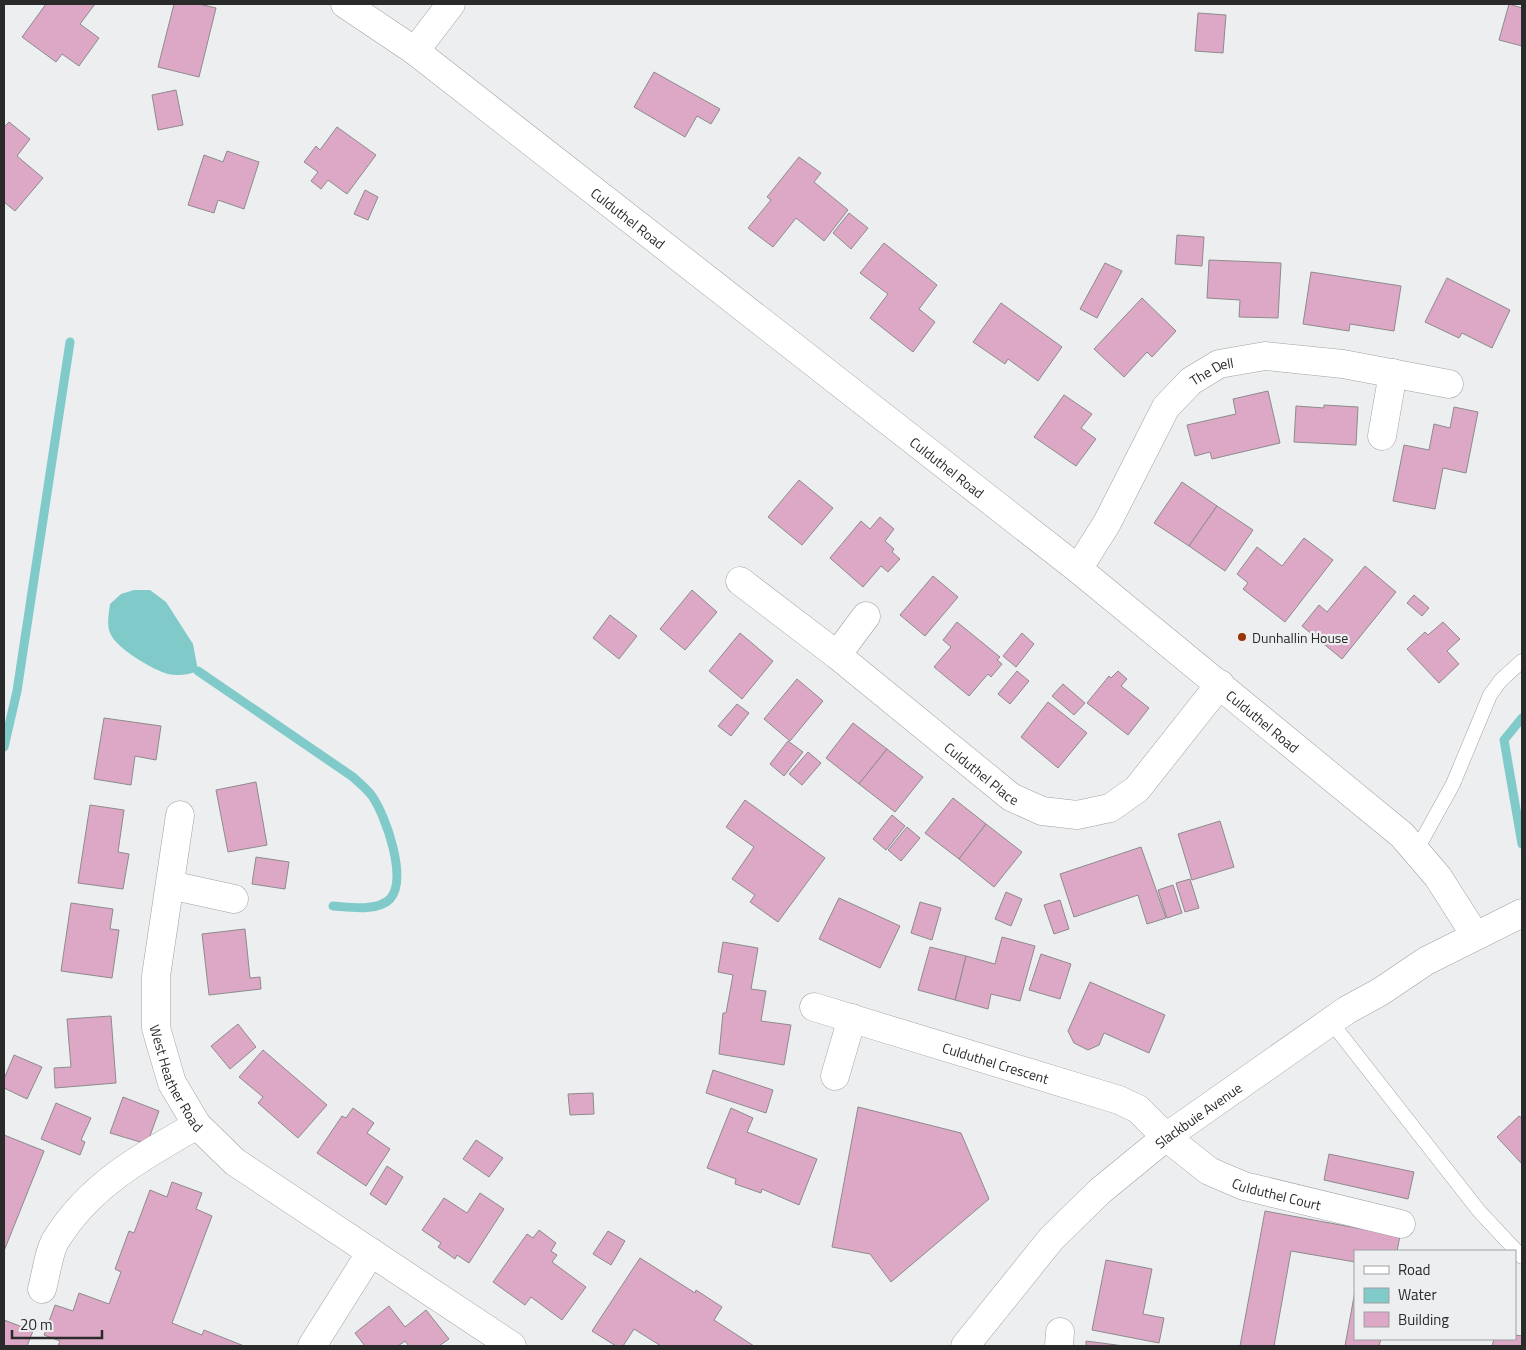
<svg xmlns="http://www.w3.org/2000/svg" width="1526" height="1350" viewBox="0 0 1526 1350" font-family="'Titillium Web',sans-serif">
	<rect width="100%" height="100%" fill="#eceeef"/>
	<path fill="#80caca" d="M134,590H150L166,602L193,644L198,671C188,675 178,676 168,674C153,670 118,649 111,635C106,626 109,613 110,604L121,594Z"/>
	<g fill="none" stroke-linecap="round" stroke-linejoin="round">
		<g stroke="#80caca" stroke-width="9">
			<path d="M198,671L353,777C359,783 367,789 372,796C386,816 408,879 390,899C377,912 349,907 333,906"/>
			<path d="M1522,718L1504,740L1522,844"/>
			<path d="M4,747L17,691L70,342"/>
		</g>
	</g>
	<g fill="#dca8c6" stroke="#8d8b8c">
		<path d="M46,4H95L80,24L99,38L79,66L62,54L56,62L22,37Z"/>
		<path d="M174,4H199L216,8L199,77L158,67Z"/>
		<path d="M1509,4L1522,8V46L1499,40Z"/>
		<path d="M1198,13L1226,15L1223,53L1195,51Z"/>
		<path d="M654,72L720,109L711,124L697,116L685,137L634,107Z"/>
		<path d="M176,90L183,125L158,130L152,95Z"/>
		<path d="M9,122L30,139L17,156L43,178L15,211L4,202V127Z"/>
		<path d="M337,127L376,155L347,194L328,180L321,189L311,181L318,172L304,162L316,146L320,150Z"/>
		<path d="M227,151L259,162L244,209L218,200L214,213L188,205L204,155L223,162Z"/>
		<path d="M799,157L821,173L814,182L848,210L824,241L796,218L773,247L748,228L771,200L767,197Z"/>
		<path d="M365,190L378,197L368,220L354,214Z"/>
		<path d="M849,213L868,228L851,249L833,233Z"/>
		<path d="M1177,235L1204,237L1202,266L1175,264Z"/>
		<path d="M884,243L937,285L919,309L935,322L913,352L870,318L888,294L860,273Z"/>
		<path d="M1209,260L1281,263L1278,318L1239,317L1240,300L1207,298Z"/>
		<path d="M1105,263L1122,271L1097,318L1080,309Z"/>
		<path d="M1311,272L1401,286L1394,331L1350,324L1349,331L1303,324Z"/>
		<path d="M1447,278L1510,310L1492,348L1462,333L1459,338L1425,322Z"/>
		<path d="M1142,298L1176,331L1152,357L1147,352L1124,377L1094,349Z"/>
		<path d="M1001,303L1062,347L1038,381L1008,359L1005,364L973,342Z"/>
		<path d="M1268,391L1280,443L1212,459L1210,452L1195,456L1187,425L1236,414L1233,399Z"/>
		<path d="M1064,395L1092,414L1081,428L1096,439L1076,466L1034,437Z"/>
		<path d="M1324,405L1358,407L1356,445L1294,442L1296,406L1324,408Z"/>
		<path d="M1454,407L1478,412L1466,473L1443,468L1435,509L1393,501L1404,445L1429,450L1434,424L1450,428Z"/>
		<path d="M799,480L833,508L802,545L768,517Z"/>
		<path d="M1182,482L1217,506L1189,546L1154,523Z"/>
		<path d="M1217,506L1253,530L1225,571L1189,546Z"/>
		<path d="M880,517L894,529L885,541L894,549L892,552L900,559L888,572L881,566L863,587L830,558L861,521L870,529Z"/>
		<path d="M1304,538L1333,560L1285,622L1243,589L1248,583L1237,574L1257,547L1282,566Z"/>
		<path d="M1365,566L1396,592L1342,659L1302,626L1319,605L1327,612Z"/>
		<path d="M933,576L958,597L925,636L900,615Z"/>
		<path d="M692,590L717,612L685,650L660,629Z"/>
		<path d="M1414,595L1429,608L1422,616L1407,603Z"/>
		<path d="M610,615L637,636L619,659L593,638Z"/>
		<path d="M957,622L1000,657L997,660L1002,664L991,677L988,674L969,696L934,667L951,647L943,640Z"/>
		<path d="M1443,622L1460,639L1447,651L1459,664L1439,683L1407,649L1425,632L1428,635Z"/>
		<path d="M740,633L773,661L742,699L709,671Z"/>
		<path d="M1022,633L1034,644L1016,667L1003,656Z"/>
		<path d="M1017,671L1029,681L1010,704L998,694Z"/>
		<path d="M1118,671L1127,679L1121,686L1149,708L1128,735L1087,703L1109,676L1111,678Z"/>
		<path d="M797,679L823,701L790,741L764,719Z"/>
		<path d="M1063,684L1085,703L1074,715L1052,696Z"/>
		<path d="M1048,702L1087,733L1058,768L1021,737Z"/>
		<path d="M737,704L749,713L731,736L718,726Z"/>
		<path d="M104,718L161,726L156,760L135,756L131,785L94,779Z"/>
		<path d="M853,723L887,749L859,784L826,758Z"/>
		<path d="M788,741L803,752L784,776L770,764Z"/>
		<path d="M887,749L923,777L895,812L859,784Z"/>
		<path d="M808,752L821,763L802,785L789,774Z"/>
		<path d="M256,782L267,845L228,852L216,790Z"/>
		<path d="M953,798L986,824L959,859L925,833Z"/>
		<path d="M745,800L825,858L778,922L750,902L755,895L732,879L754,847L726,827Z"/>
		<path d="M90,805L124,810L118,852L129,854L123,889L78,883Z"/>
		<path d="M892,815L905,826L886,850L873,839Z"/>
		<path d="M1220,821L1234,867L1192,880L1178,834Z"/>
		<path d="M986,824L1022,852L994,887L959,859Z"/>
		<path d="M907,827L920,838L901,861L888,850Z"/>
		<path d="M1141,847L1166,918L1147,924L1138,895L1074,917L1060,874Z"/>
		<path d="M256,857L289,862L285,889L252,884Z"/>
		<path d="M1190,879L1199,908L1185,912L1176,883Z"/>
		<path d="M1173,885L1182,913L1167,918L1158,890Z"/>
		<path d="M1006,892L1022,899L1011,926L995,919Z"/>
		<path d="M839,898L900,926L880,968L819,939Z"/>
		<path d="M1060,900L1069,929L1054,934L1044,905Z"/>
		<path d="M920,902L941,908L932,940L911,933Z"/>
		<path d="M71,903L113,909L110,929L119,930L112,978L61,971Z"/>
		<path d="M245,929L250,978L260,977L261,989L209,995L202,934Z"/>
		<path d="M1002,937L1035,946L1020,1001L991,994L988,1009L955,1000L966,956L995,964Z"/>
		<path d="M723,942L758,948L751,989L766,991L761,1021L791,1025L784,1065L719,1054L723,1013H726L733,975L718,972Z"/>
		<path d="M930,947L966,956L955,1000L918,990Z"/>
		<path d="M1041,954L1071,964L1060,999L1029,990Z"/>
		<path d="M1090,982L1165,1015L1149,1053L1104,1033L1099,1045L1088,1050L1074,1043L1068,1031Z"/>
		<path d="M111,1016L116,1083L55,1088L54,1068L71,1067L67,1019Z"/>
		<path d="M238,1024L256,1047L230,1069L211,1046Z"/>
		<path d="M263,1050L327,1105L298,1138L258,1103L263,1097L239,1077Z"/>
		<path d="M14,1055L42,1067L27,1099L4,1088V1079Z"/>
		<path d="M713,1070L773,1090L766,1113L706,1093Z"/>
		<path d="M593,1093L594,1114L570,1115L568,1094Z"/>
		<path d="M123,1097L159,1111L147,1144L110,1133Z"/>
		<path d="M56,1103L91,1118L81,1140L85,1142L80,1155L41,1139Z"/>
		<path d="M858,1107L961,1133L989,1199L891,1282L870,1254L832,1247Z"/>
		<path d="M353,1108L374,1123L367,1133L390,1149L366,1186L317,1153L342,1116L346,1118Z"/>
		<path d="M731,1108L753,1118L747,1132L817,1159L799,1205L762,1189L761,1193L735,1184L736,1179L707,1168Z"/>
		<path d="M1519,1116L1522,1118V1164L1497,1137Z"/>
		<path d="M4,1135L44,1151L4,1251Z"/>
		<path d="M476,1140L503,1158L489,1177L463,1159Z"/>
		<path d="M1329,1154L1414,1172L1408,1199L1324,1180Z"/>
		<path d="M387,1166L403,1177L386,1205L370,1194Z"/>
		<path d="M172,1182L202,1193L196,1209L212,1216L172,1323L202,1335L204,1330L244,1346H58L60,1341L44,1335L55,1305L73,1311L79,1293L109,1304L121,1272L115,1269L129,1231L134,1233L150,1190L167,1197Z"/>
		<path d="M480,1193L504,1209L469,1263L457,1255L455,1259L438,1247L441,1243L422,1230L444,1198L467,1213Z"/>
		<path d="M1265,1211L1400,1236L1397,1251H1355V1262L1291,1251L1274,1346H1240Z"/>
		<path d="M539,1230L556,1243L551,1251L557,1255L552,1262L586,1287L562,1320L531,1297L525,1305L493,1282L527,1234L533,1238Z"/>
		<path d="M608,1231L625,1241L611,1265L593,1254Z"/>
		<path d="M640,1258L695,1293L696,1290L722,1307L714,1320L754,1346H661L634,1329L623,1346H616L592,1331Z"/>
		<path d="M1106,1260L1152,1269L1143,1314L1164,1318L1159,1343L1092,1330Z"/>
		<path d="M1355,1291V1339H1381L1379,1346H1345Z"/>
		<path d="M389,1306L405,1327L426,1310L449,1339L439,1346H409L405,1341L398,1346H365L355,1333Z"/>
		<path d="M4,1320L33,1331L27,1346H4Z"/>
		<path d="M1515,1335L1522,1336V1346H1492L1494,1339H1515Z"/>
		<path d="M1086,1341L1124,1346H1086Z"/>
	</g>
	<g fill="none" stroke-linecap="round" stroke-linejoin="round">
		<g stroke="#a0a2a3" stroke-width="15">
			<g id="lane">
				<path d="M1416,851L1453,784L1490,695L1501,680L1522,661"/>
				<path d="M1331,1022L1479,1211L1522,1257"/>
			</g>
		</g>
		<g stroke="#a0a2a3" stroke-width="29">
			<g id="street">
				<path d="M415,51L451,4"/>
				<path d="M1382,436L1393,373"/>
				<path id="s1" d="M1078,569L1107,523L1166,407L1191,381L1219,364L1265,356L1343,364L1449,384"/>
				<path id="s2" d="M740,581L837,655L1011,797L1042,811L1077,815L1110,808L1137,789L1220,684"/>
				<path d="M837,655L866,616"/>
				<path id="s3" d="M180,815L156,976V1028L172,1083L197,1125L235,1162L512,1346"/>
				<path d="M170,885L234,899"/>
				<path id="s4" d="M814,1007L1119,1100L1138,1109L1166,1137L1209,1171L1244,1186L1401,1224"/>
				<path d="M835,1076L852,1018"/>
				<path d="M42,1289C46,1275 49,1249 57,1238C91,1184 143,1156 197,1125"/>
				<path d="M312,1346L371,1252"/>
				<path d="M1059,1346L1060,1332"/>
			</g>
		</g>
		<g stroke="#a0a2a3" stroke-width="29">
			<g id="secondary">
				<path id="s5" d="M345,4L415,51L1078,569L1402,835L1438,877L1475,935"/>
				<path id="s6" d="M965,1346L1051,1239L1100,1191L1166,1137L1347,1010L1380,992L1426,961L1522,913"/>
			</g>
		</g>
		<use href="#lane" stroke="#fff" stroke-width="14"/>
		<use href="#street" stroke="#fff" stroke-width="28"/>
		<use href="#secondary" stroke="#fff" stroke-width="28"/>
	</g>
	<circle fill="#993404" stroke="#eceeef" stroke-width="2" cx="1242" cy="637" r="5"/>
	<g text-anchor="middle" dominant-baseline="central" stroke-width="4.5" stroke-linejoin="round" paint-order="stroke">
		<g font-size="14" fill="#2a2a2b" stroke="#eceeef">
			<text stroke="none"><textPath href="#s5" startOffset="355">Culduthel Road</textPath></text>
			<text stroke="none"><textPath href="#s1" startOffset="244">The Dell</textPath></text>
			<text stroke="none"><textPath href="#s5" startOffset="760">Culduthel Road</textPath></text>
			<text stroke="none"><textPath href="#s5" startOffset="1165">Culduthel Road</textPath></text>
			<text stroke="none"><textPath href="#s2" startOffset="309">Culduthel Place</textPath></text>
			<text stroke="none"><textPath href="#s4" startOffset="190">Culduthel Crescent</textPath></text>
			<text stroke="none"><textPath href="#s3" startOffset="269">West Heather Road</textPath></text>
			<text stroke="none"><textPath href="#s6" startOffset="330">Slackbuie Avenue</textPath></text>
			<text stroke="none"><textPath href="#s4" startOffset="506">Culduthel Court</textPath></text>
		</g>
		<g font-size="14" fill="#2a2a2b" stroke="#eceeef" text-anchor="start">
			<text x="1252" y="637">Dunhallin House</text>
		</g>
	</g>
	<rect width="1526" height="1350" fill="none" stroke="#2a2a2b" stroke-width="10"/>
	<rect x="1354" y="1250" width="162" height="90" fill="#eceeef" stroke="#9ea0a1"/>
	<rect x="1364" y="1266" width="25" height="8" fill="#ffffff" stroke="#9ea0a1"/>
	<text x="1398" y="1275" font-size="15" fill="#2a2a2b">Road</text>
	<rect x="1364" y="1288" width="25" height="15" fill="#80caca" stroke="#9ea0a1"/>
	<text x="1398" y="1300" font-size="15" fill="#2a2a2b">Water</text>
	<rect x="1364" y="1312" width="25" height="15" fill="#dca8c6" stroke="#9ea0a1"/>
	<text x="1398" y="1325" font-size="15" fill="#2a2a2b">Building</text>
	<path d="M12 1330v8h90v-8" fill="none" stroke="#2a2a2b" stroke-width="2.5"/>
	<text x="20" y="1330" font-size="15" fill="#2a2a2b" stroke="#eceeef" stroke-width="4" paint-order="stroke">20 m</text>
</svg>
